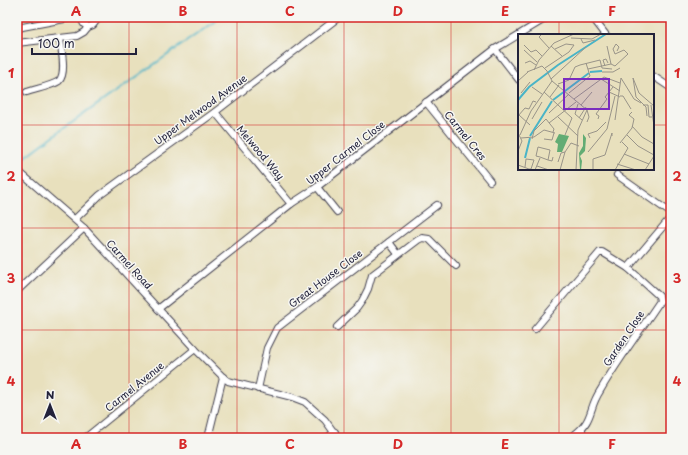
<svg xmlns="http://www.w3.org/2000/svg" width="688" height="455" viewBox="0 0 688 455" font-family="'Playpen Sans',sans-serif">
	<rect width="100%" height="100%" fill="#f6f6f2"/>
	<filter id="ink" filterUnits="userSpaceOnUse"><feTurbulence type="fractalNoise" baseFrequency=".025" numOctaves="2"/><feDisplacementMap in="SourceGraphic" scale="8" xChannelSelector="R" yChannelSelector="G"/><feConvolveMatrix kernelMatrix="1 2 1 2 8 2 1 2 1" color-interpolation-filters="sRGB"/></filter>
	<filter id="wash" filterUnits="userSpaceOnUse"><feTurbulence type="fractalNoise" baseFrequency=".012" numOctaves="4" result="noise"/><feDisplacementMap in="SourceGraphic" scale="16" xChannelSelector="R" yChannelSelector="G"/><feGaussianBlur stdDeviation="0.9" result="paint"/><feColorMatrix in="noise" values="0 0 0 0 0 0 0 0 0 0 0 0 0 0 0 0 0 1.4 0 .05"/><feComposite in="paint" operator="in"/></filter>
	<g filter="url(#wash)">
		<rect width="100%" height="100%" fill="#e8e0bd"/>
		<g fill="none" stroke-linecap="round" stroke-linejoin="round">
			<path stroke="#49b4c7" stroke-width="2" d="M17,163L56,134L221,17"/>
		</g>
	</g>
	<g filter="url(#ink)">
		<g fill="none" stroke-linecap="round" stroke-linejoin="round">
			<g stroke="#403e4e" stroke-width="8">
				<g id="street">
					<path d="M80,17L84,24L88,27L93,25L99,17"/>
					<path d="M592,17L606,35"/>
					<path d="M17,28L75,17"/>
					<path d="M17,43L77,36L84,32L88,27"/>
					<path d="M495,49L519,80"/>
					<path d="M653,76L671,88"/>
					<path d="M27,92C35,89 52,86 59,81C67,73 61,49 60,38"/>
					<path d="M426,102L490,181"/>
					<path d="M215,112L291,204"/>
					<path d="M17,170L84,228L195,349L223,377L228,381L292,397L305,402L325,420L338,438"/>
					<path d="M617,175L671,213"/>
					<path d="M317,187L337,212"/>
					<path d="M75,219L100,195L215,112L339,17"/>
					<path d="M389,242L398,254"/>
					<path d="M628,268L671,217"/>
					<path d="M17,291L84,228"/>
					<path d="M158,309L291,204L317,187L495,49L548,17"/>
					<path d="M337,327L357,308L362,301L368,289L372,275L418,240L422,238L429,239L456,266"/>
					<path d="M535,329L600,252H602L628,268L659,296L660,301C640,331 618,360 600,391C588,409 594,420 574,435L573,438"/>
					<path d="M258,389L267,348L277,328L437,205"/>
					<path d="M85,438L195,349"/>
					<path d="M208,438L223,377"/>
					<path d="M327,438L335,432"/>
					<path d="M581,438L582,437V429"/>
				</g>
			</g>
			<use href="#street" stroke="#fff" stroke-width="6"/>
		</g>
	</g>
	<path fill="none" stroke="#d62828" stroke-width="1" stroke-opacity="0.55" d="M129,17V438M237,17V438M344,17V438M451,17V438M559,17V35M17,125H519M653,125H671M559,169V438M17,228H671M17,330H671"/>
	<g text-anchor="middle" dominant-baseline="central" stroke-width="3" stroke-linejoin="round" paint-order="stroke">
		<g font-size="10" fill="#22223b" stroke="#f6f6f2">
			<text transform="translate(200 109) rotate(-36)">Upper Melwood Avenue</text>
			<text transform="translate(466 135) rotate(51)">Carmel Cres</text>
			<text transform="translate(261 152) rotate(50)">Melwood Way</text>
			<text transform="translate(345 152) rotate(-38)">Upper Carmel Close</text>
			<text transform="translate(130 264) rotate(48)">Carmel Road</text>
			<text transform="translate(325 278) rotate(-37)">Great House Close</text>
			<text transform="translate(623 338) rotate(-56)">Garden Close</text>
			<text transform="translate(134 386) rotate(-39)">Carmel Avenue</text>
		</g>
	</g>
	<g transform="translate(518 34)">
		<rect width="136" height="136" fill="#e8e0bd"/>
		<path d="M41,100L51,102L44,118H39L40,110L37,108ZM65,100L68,104L67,117L62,122L64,127L63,136H62L61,119L65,112Z" fill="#62ac74"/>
		<path fill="none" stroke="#49b4c7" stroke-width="2" d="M72,38L84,37M0,66L11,53L40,31L88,0M35,66L71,39M12,102L34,67M7,124L12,104"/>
		<path fill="none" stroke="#999489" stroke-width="1" d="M24,0L21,3L31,14M53,4L74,5L83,0M63,5L65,9L77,6M6,11L13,18L18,16L24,22M33,12L44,22M6,16L19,28M7,29L12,27L18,31M93,30L97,32L110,20L106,16L97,20L95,15L98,10L101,13L99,17M87,32L85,26L88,25L90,29M27,34L51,18L56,11L48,10L37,15M70,35L93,30L89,12M16,36L21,26L36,9L56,0M84,38H95L102,34M33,45L68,13M83,45L102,57M0,47L10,38M34,47L69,76L60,96L58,136M40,50L51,46L57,33L62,31L82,26L84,34L94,35M14,53L24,60M26,58L54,84L47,101M91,58L102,63M3,59L12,48M51,59L72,42L68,29M102,62H105L113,75M32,63L41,51M87,63L95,53M56,65L86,43L102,49M60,70L57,80L64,86M63,71L74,58M125,71H130L131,83H134M133,71L136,92M31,79L51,60M1,81L12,91M0,82L7,74L11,75L15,67L18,68M129,82L128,73L118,63L115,44L121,59L136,72M40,83L60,102M61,84L68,73M14,85L24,68M80,85L81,82L78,80L89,65L87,63M97,86L103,44L116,65L123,69M69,88L71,83L69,76M31,89L58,68M114,92L124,103L136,110M0,99L4,107L0,117M2,101L13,77L34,47L29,37L24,32L9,38M109,101L120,112L136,121M3,104L16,103L26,96L37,99M72,104L70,100L79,97L88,88M14,105L16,97L28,85L36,95L35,98M26,105L34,106L36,99M102,109L114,94L116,85L111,81L114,78M70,118L89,95L97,62M106,120L131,130M30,126L32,116L20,113L18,122L22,123L30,126L34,127L35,123M40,128L43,119L47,118M99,130L118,136M0,131L11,135H13L16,126L8,125L7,133M19,132L31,136M17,136L22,124M42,136L47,118L53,109L61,112M75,136V125L87,121L94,99V102M97,136L110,114L104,108M127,136L136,122"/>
		<path fill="#7b2cbf" fill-opacity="0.15" stroke="#7b2cbf" stroke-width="2" d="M46,45H91V75H46Z"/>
		<rect width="136" height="136" fill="none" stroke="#22223b" stroke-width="2"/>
	</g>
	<rect width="688" height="455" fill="none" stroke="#f6f6f2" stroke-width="44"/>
	<g transform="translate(50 405)" stroke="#f6f6f2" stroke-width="3" paint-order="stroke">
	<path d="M0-3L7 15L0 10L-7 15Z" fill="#22223b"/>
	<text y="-6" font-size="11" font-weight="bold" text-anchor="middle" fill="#22223b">N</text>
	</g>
	<path d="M32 48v6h104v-6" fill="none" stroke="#22223b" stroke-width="2"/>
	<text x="38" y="48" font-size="12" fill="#22223b" stroke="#f6f6f2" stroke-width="3" paint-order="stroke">100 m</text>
	<rect x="22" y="22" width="644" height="411" fill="none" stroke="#d62828" stroke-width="1.5"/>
	<g font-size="13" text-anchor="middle" font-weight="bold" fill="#d62828">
		<text x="76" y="16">A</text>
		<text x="183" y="16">B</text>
		<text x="290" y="16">C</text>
		<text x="398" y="16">D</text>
		<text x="505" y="16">E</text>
		<text x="612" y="16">F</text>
		<text x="11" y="78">1</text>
		<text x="677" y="78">1</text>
		<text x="11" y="181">2</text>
		<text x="677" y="181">2</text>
		<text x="11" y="283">3</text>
		<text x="677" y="283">3</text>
		<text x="11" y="386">4</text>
		<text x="677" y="386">4</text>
		<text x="76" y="449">A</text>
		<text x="183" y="449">B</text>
		<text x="290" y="449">C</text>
		<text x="398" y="449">D</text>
		<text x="505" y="449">E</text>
		<text x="612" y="449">F</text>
	</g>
</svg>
